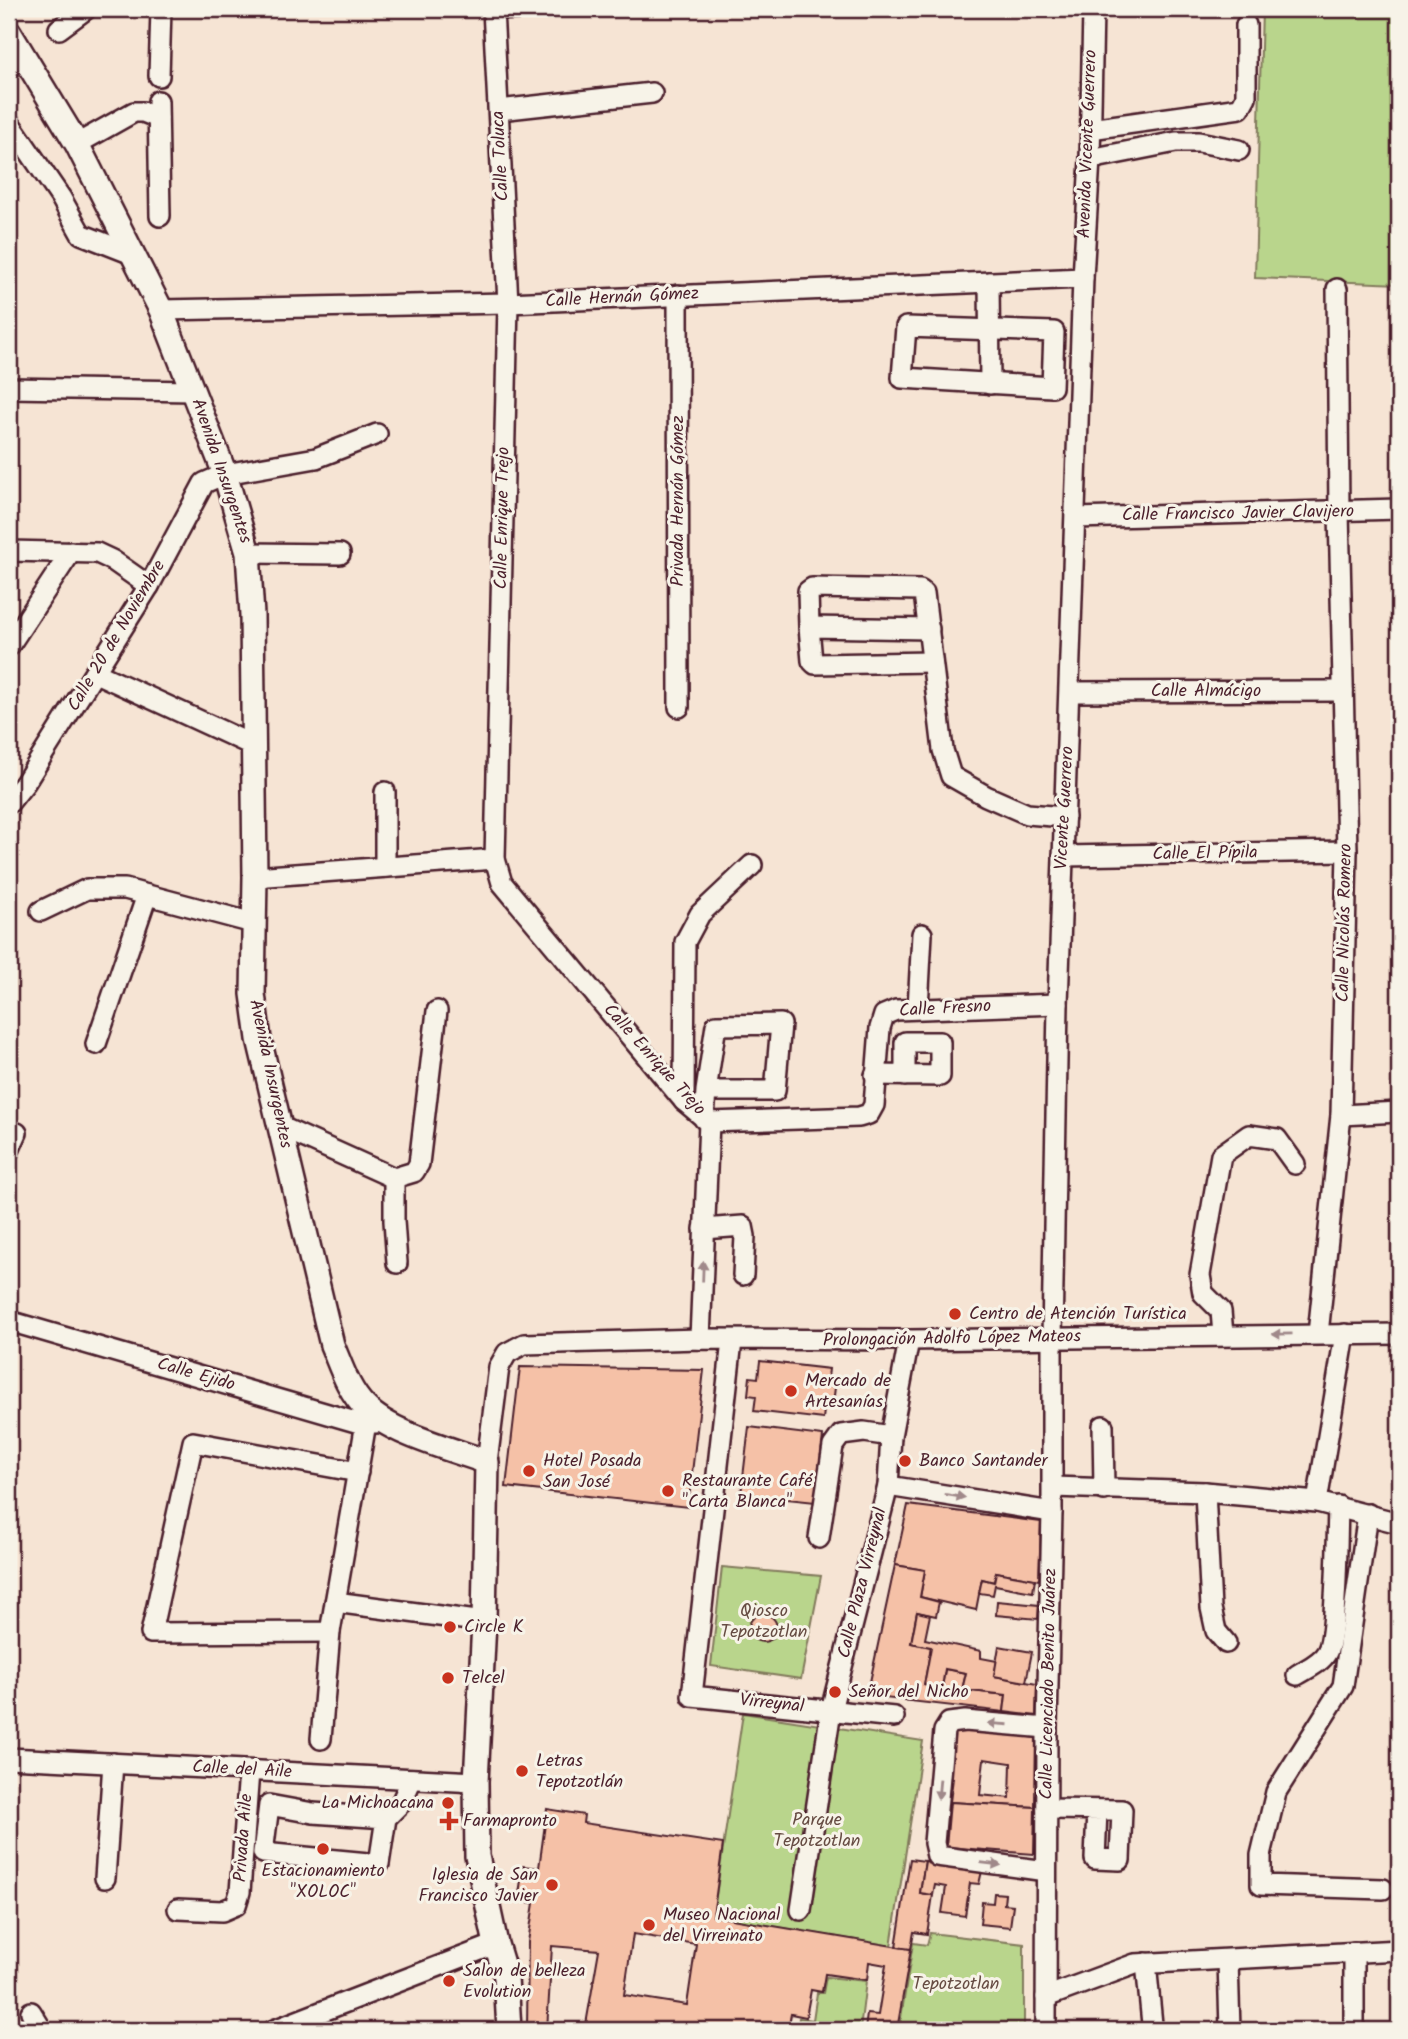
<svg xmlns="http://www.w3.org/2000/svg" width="1408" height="2039" viewBox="0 0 1408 2039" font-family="Kalam,sans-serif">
	<rect width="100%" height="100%" fill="#f6e4d4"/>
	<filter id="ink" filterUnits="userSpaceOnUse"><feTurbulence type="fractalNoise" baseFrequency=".0143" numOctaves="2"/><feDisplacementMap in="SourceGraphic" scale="14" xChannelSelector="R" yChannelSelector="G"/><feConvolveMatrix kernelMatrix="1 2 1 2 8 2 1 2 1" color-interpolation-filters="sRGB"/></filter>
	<g filter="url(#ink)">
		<g fill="#b9d58c" stroke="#827a5c" stroke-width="2">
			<path d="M1262,9H1399V284L1255,278Z"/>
			<path d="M722,1567L821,1576L801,1679L711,1666Z"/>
			<path d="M743,1713L923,1741L891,1946L713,1916Z"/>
			<path d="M930,1933L1024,1944V2030H899L913,1943L927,1945Z"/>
			<path d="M826,1977L866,1981L860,2030H797L799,2018L813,2020L817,1993H823Z"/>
		</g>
		<g fill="#f5c1a7" stroke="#4a1f2b" stroke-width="2" fill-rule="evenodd">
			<path d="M760,1361L829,1369L827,1386L835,1387L833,1404L825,1402L823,1419L754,1411L756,1396L748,1395L750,1377L758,1378Z"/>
			<path d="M520,1367L704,1370L688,1507L506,1487Z"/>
			<path d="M749,1427L823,1436L815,1502L741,1494Z"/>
			<path d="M908,1505L1041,1522L1039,1580L996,1572L994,1582L982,1579L976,1610L920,1597L925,1570L895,1565Z"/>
			<path d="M895,1565L925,1570L920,1597L939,1602L936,1616L917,1612L911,1643L931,1647L924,1685L942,1687L945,1669L966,1673L962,1690L1006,1695L1004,1712L867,1696Z"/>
			<path d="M996,1572L1035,1579L1033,1592L995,1585L993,1595L979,1593L982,1579L994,1582Z"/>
			<path d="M997,1601L1039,1605L1038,1619L996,1615Z"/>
			<path d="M917,1612L930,1615L925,1639L981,1651V1658L997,1661L994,1676L1037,1684L1036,1716L1004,1712L1006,1695L962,1690L966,1673L945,1669L942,1687L924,1685L931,1647L911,1643Z"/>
			<circle cx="763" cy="1628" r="14"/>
			<path d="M999,1646L1032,1652L1026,1682L994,1676Z"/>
			<path d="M950,1726L1036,1738L1035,1807L950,1802L953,1778L944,1777ZM984,1759L1011,1763L1010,1798L980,1795Z"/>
			<path d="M950,1802L1035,1807L1034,1854L946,1847Z"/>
			<path d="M547,1809L584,1815L583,1823L723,1844L713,1916L911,1949L897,2030H865L867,2014L878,2015L886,1965L869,1962L867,1980L825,1974L822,1992L811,1990L806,2017L791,2014L788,2030H651L622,2026V2030H585L599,1950L552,1946L547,2030H527L528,1942L534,1903L518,1901L523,1866L539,1868ZM633,1934L696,1944L687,2005L624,1995Z"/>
			<path d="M910,1859L925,1861L920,1893L933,1895L927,1934L914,1932L911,1949L896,1947Z"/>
			<path d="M925,1861L982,1871L979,1884L970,1883L965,1916L942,1913L946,1887L935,1885L933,1895L920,1893Z"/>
			<path d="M994,1893L1005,1894L1004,1904L1013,1905L1010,1927L980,1924L982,1902L993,1903Z"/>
		</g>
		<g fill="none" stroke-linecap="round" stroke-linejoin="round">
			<g stroke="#4a1f2b" stroke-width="24">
				<g id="minor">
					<path d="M493,9L508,303L495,859L502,883L684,1101L709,1122"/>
					<path d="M493,10L520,9"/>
					<path d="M59,29L86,9"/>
					<path d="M159,76L161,9"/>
					<path d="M158,101L160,216"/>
					<path d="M499,110L652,93"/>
					<path d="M9,122L61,198L81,234L132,254"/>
					<path d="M1090,129L1240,108L1246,97V25"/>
					<path d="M77,144L134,112H143L158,118"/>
					<path d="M1090,159L1176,142H1199L1239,150"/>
					<path d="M989,282L990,384"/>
					<path d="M678,295L679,707"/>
					<path d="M161,310L508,303L1083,278"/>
					<path d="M906,327L1054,332L1052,387L902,378Z"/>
					<path d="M9,388L193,391"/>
					<path d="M1076,518L1399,509"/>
					<path d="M9,551L97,553L112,560L149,586"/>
					<path d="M248,553L340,554"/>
					<path d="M809,627L808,591L812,588L920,590L924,593L943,750L951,776L986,796L1027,814L1065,817"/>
					<path d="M929,629L809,627L812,661L815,664L932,662"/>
					<path d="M9,646L71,552"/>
					<path d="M96,673L252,745"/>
					<path d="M1070,692L1343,691"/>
					<path d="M9,803L25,783L149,586L204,483L225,474L316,458L377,434"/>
					<path d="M1063,856L1347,851"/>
					<path d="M385,867V792"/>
					<path d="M255,877L495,859"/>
					<path d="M41,911L87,889H125L253,923"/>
					<path d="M918,1008L922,934"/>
					<path d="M96,1044L147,895"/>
					<path d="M875,1075L940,1076V1042H905V1076"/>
					<path d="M684,1101L685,942L700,914L752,865"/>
					<path d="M1341,1115L1399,1112"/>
					<path d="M704,1119L706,1091L716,1025L781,1024L775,1091H706"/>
					<path d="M709,1122L859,1117L869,1114L874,1105L880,1028L884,1015L896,1010L1058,1004"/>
					<path d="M279,1126L394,1178L414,1172L419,1164L437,1011"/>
					<path d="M9,1151L17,1133"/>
					<path d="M394,1178V1221L397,1263"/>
					<path d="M704,1229L743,1226L745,1236L743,1275"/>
					<path d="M9,1321L359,1423H376"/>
					<path d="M1318,1334L1341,1115L1347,851L1339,512L1337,289"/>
					<path d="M1223,1335L1221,1311L1203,1293L1200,1275L1221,1155L1249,1135L1277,1139L1295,1164"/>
					<path d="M700,1339L709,1122"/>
					<path d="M732,1341L692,1696L894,1717"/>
					<path d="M1103,1426L1104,1490"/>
					<path d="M487,1462L499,1367L507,1353L524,1344L700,1339L909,1340L1399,1334"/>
					<path d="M358,1472L193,1442L151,1633L330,1632L366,1423"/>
					<path d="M888,1486L1052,1512"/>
					<path d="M1053,1487L1205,1492L1317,1502L1399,1523"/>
					<path d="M1205,1492L1211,1608L1216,1631L1226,1643"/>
					<path d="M1317,1502L1345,1334"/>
					<path d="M1368,1514L1343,1686L1276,1792L1261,1855V1885L1383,1889"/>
					<path d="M819,1538L833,1446L841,1435L864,1432L891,1436"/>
					<path d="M335,1602L484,1622"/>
					<path d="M1297,1675C1308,1668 1321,1663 1327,1652C1337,1635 1337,1532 1338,1506"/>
					<path d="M321,1739L330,1632"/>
					<path d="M9,1758L476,1782"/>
					<path d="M1047,1809L1122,1810L1120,1860L1095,1859L1097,1810"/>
					<path d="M386,1818L313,1813L269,1805L263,1853L379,1864L386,1818L401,1803L412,1779"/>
					<path d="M1046,1871L937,1856L934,1843L944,1731L949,1723L965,1721L1047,1728"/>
					<path d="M105,1878L113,1763"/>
					<path d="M178,1909L222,1911L236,1905L240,1892L249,1771"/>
					<path d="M801,1910L831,1710L888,1486L891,1436L909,1340"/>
					<path d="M1354,1952V2025"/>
					<path d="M1228,1960L1230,2030"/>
					<path d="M1146,1963L1152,2024"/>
					<path d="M1046,1997L1135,1964L1399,1950"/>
					<path d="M31,2012L42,2030"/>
					<path d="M274,2030L496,1944"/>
					<path d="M1046,2030L1047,1728L1052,1512V1338L1058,1004L1083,278L1090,159L1093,9"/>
				</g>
			</g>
			<g stroke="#4a1f2b" stroke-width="28">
				<path id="major" d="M9,32L77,144L161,310L225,474L248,553L252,615L255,877L253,994L259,1039L332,1345C341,1366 348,1390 365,1407C391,1434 451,1449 487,1462L484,1622L476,1782L477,1856L496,1944L506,1977L509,2030"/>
			</g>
			<use href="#minor" stroke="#f7f3e8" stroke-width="19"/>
			<use href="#major" stroke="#f7f3e8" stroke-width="23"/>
		</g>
		<defs><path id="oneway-solid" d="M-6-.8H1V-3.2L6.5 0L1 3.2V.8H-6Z" transform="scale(1.75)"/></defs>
		<g fill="#a0898a">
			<use href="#oneway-solid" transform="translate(703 1271) rotate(-88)"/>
			<use href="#oneway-solid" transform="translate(1282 1334) rotate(179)"/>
			<use href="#oneway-solid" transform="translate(955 1496) rotate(9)"/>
			<use href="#oneway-solid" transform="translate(998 1724) rotate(-176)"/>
			<use href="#oneway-solid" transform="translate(939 1789) rotate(95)"/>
			<use href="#oneway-solid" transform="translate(991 1864) rotate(7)"/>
		</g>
	</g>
	<g fill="#c8321e" stroke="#f7f3e8" stroke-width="2.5">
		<circle cx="955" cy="1314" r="7"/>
		<circle cx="791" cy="1391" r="7"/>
		<circle cx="905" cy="1461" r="7"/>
		<circle cx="529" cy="1471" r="7"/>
		<circle cx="668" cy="1491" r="7"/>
		<circle cx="450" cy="1627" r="7"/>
		<circle cx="448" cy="1678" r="7"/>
		<circle cx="835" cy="1692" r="7"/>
		<circle cx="522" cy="1771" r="7"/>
		<circle cx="448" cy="1803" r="7"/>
		<path d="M445.5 1810.5h7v7h7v7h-7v7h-7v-7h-7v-7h7z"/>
		<circle cx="323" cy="1849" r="7"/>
		<circle cx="552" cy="1885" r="7"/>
		<circle cx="649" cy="1925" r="7"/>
		<circle cx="449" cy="1981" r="7"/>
	</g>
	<g text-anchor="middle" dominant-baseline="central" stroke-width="6" stroke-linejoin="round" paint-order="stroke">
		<g font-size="18" fill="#4a1f2b" stroke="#f7f3e8">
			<text transform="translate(1088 144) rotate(-88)">Avenida Vicente Guerrero</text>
			<text transform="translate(501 156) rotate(-93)">Calle Toluca</text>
			<text transform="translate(622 298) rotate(-3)">Calle Hernán Gómez</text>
			<text transform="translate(221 471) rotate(71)">Avenida Insurgentes</text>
			<text transform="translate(678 501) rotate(-90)">Privada Hernán Gómez</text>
			<text transform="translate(1238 514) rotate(-1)">Calle Francisco Javier Clavijero</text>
			<text transform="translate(503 518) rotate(-89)">Calle Enrique Trejo</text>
			<text transform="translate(117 636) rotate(-59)">Calle 20 de Noviembre</text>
			<text x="1206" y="691">Calle Almácigo</text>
			<text transform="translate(1065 808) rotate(-87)">Vicente Guerrero</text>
			<text transform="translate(1205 854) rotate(-1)">Calle El Pípila</text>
			<text transform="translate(1345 923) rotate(-89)">Calle Nicolás Romero</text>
			<text transform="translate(945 1009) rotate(-3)">Calle Fresno</text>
			<text transform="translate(654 1060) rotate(48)">Calle Enrique Trejo</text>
			<text transform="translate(270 1074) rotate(78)">Avenida Insurgentes</text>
			<text transform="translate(952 1339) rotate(-1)">Prolongación Adolfo López Mateos</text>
			<text transform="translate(196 1375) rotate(16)">Calle Ejido</text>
			<text transform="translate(863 1583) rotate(-76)">Calle Plaza Virreynal</text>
			<text transform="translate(1049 1684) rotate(-89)">Calle Licenciado Benito Juárez</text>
			<text transform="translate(772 1704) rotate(6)">Virreynal</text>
			<text transform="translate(242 1770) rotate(3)">Calle del Aile</text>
			<text transform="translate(244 1838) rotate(-86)">Privada Aile</text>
		</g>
		<g font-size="18" fill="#4a1f2b" stroke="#f7f3e8" text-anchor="start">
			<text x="969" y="1314">Centro de Atención Turística</text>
			<text x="805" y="1381">Mercado de<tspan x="805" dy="21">Artesanías</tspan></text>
			<text x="543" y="1461">Hotel Posada<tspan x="543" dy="21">San José</tspan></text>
			<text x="919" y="1461">Banco Santander</text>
			<text x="682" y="1481">Restaurante Café<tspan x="682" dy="21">"Carta Blanca"</tspan></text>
			<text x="464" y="1627">Circle K</text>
			<text x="462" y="1678">Telcel</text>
			<text x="849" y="1692">Señor del Nicho</text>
			<text x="536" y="1761">Letras<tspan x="536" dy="21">Tepotzotlán</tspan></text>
			<text x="434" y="1803" text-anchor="end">La Michoacana</text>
			<text x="463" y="1821">Farmapronto</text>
			<text x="323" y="1871" text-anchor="middle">Estacionamiento<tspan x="323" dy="21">"XOLOC"</tspan></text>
			<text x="538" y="1875" text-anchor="end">Iglesia de San<tspan x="538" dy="21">Francisco Javier</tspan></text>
			<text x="663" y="1915">Museo Nacional<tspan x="663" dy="21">del Virreinato</tspan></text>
			<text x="463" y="1971">Salon de belleza<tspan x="463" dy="21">Evolution</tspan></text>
		</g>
		<g font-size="18" fill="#664c43" stroke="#f7f3e8">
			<text x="764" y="1611">Qiosco<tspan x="764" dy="21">Tepotzotlan</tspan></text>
			<text x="817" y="1820">Parque<tspan x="817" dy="21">Tepotzotlan</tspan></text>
			<text x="956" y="1984">Tepotzotlan</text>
		</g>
	</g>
	<rect width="1408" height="2039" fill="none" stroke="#f7f3e8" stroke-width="35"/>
	<rect x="18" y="18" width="1373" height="2004" fill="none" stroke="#4a1f2b" stroke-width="2.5" filter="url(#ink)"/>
</svg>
